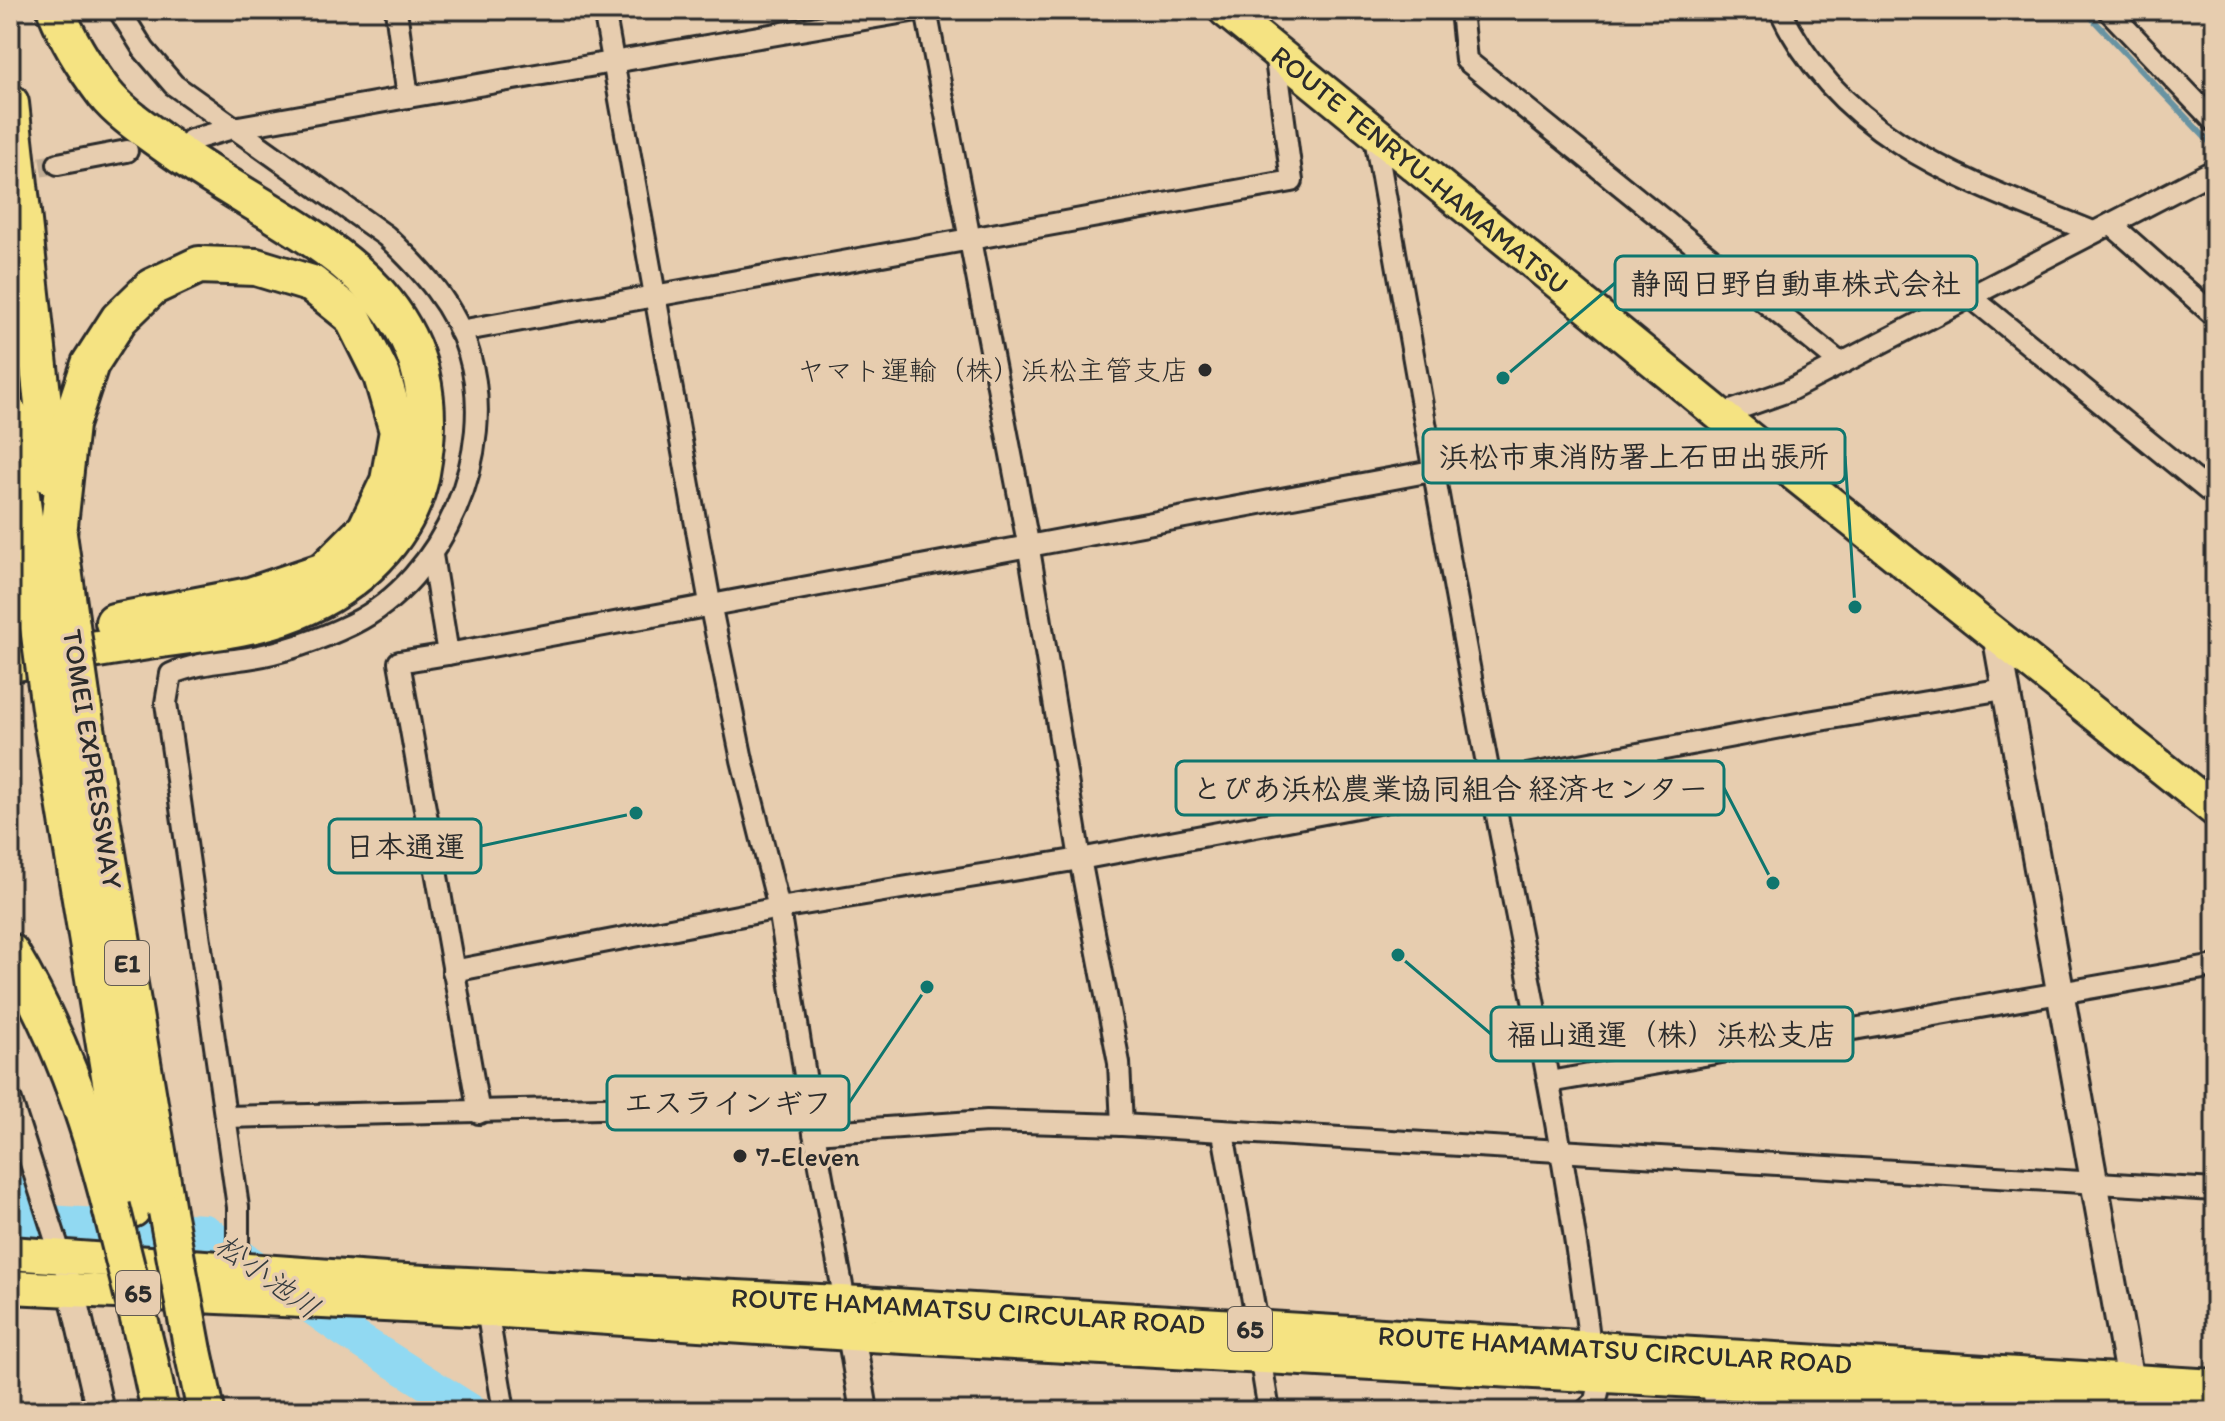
<svg xmlns="http://www.w3.org/2000/svg" width="2225" height="1421" viewBox="0 0 2225 1421" font-family="Itim,'Klee One',sans-serif">
	<rect width="100%" height="100%" fill="#e7cdaf"/>
	<filter id="ink" filterUnits="userSpaceOnUse"><feTurbulence type="fractalNoise" baseFrequency=".0125" numOctaves="2"/><feDisplacementMap in="SourceGraphic" scale="16" xChannelSelector="R" yChannelSelector="G"/><feConvolveMatrix kernelMatrix="1 2 1 2 8 2 1 2 1" color-interpolation-filters="sRGB"/></filter>
	<g filter="url(#ink)">
		<g fill="none" stroke-linecap="round" stroke-linejoin="round">
			<path stroke="#6893a2" stroke-width="6" d="M2084,10L2215,148"/>
			<path stroke="#91d9f2" stroke-width="34" d="M10,1190L19,1215L28,1221L205,1231L345,1331L471,1411"/>
			<path stroke="#c1ad95" stroke-width="20" stroke-dasharray="20 10" stroke-linecap="butt" d="M11,171L58,164"/>
			<g stroke="#2b2b2b" stroke-width="26">
				<g id="minor">
					<path d="M119,10L144,50L174,85L386,236C422,270 455,305 469,354C498,452 444,579 352,624C319,640 285,652 248,658C222,662 195,663 171,674L166,703L238,1207V1271"/>
					<path d="M604,10L710,603L742,760L779,908L814,1133"/>
					<path d="M926,10L1028,543L1080,859L1119,1063L1122,1125"/>
					<path d="M1461,10L1466,60L1840,363"/>
					<path d="M1780,10C1842,141 1967,181 2093,232"/>
					<path d="M2108,10L2215,122"/>
					<path d="M408,97L917,10"/>
					<path d="M1374,132C1412,348 1449,564 1490,779C1526,968 1567,1156 1590,1346"/>
					<path d="M191,140L233,128L408,97L396,10"/>
					<path d="M58,164L127,151"/>
					<path d="M2111,224L2215,316"/>
					<path d="M1971,297L2215,496"/>
					<path d="M460,331L1292,181L1275,52"/>
					<path d="M1720,415L1788,391L2215,170"/>
					<path d="M432,555L448,654L1432,471"/>
					<path d="M448,654L399,662L479,1113"/>
					<path d="M453,971L779,908L1080,859L1808,722L2004,689"/>
					<path d="M1549,1082L2215,966"/>
					<path d="M10,1098L72,1290"/>
					<path d="M227,1117L808,1103"/>
					<path d="M1223,1133L1258,1329"/>
					<path d="M845,1302L814,1133L987,1121L1122,1125L2215,1190"/>
					<path d="M487,1310L504,1411"/>
					<path d="M1260,1356L1269,1411"/>
					<path d="M1711,1380L1717,1411"/>
					<path d="M1585,1411L1596,1401L1602,1374"/>
				</g>
			</g>
			<g stroke="#2b2b2b" stroke-width="32">
				<g id="tertiary">
					<path d="M1996,634L2133,1398"/>
					<path d="M72,1290L100,1411"/>
					<path d="M848,1316L864,1411"/>
				</g>
			</g>
			<g stroke="#2b2b2b" stroke-width="38">
				<g id="primary">
					<path id="s1" d="M1225,10L1720,415L2215,810"/>
					<path id="s2" d="M10,1253L386,1280L861,1303L2215,1386"/>
					<path d="M10,1287L487,1310L851,1334L2215,1410"/>
				</g>
			</g>
			<g stroke="#2b2b2b" stroke-width="42">
				<g id="motorway">
					<path d="M10,103L51,476"/>
					<path d="M10,415L27,539"/>
					<path d="M58,534L70,425L90,364L119,319L152,287L199,265L256,267L312,284L352,316L382,376L398,431L389,481L366,529L324,571L250,596L114,622"/>
					<path d="M10,663C58,655 106,648 154,640C200,633 252,629 296,611C355,587 409,538 421,473C457,277 292,238 165,144C146,130 120,113 105,94C86,69 67,38 56,10"/>
					<path d="M84,716L167,1211"/>
					<path d="M52,723L132,1209"/>
					<path d="M10,952C58,1032 88,1116 111,1207"/>
					<path d="M193,1351L206,1411"/>
					<path d="M148,1355L160,1411"/>
				</g>
			</g>
			<use href="#minor" stroke="#e7cdaf" stroke-width="20"/>
			<use href="#tertiary" stroke="#e7cdaf" stroke-width="26"/>
			<use href="#primary" stroke="#f5e382" stroke-width="32"/>
			<use href="#motorway" stroke="#f5e382" stroke-width="36"/>
			<g stroke="#2b2b2b" stroke-width="42" stroke-linecap="butt">
				<g id="motorway-bridge">
					<path d="M58,534L84,716"/>
					<path d="M27,539L52,723"/>
					<path d="M111,1207L148,1355"/>
					<path d="M167,1211L193,1351"/>
				</g>
			</g>
			<use href="#motorway-bridge" stroke="#f5e382" stroke-width="36"/>
		</g>
	</g>
	<g fill="#2b2b2b" stroke="#e7cdaf" stroke-width="3">
		<circle cx="1205" cy="370" r="8"/>
		<circle cx="740" cy="1156" r="8"/>
	</g>
	<g text-anchor="middle" dominant-baseline="central" stroke-width="7" stroke-linejoin="round" paint-order="stroke">
		<g fill="#e7cdaf" stroke="#635c53" stroke-width="2">
			<rect x="105" y="941" width="44" height="44" rx="6"/>
			<rect x="116" y="1271" width="44" height="44" rx="6"/>
			<rect x="1228" y="1307" width="44" height="44" rx="6"/>
		</g>
		<g font-size="26" font-weight="bold" fill="#2b2b2b">
			<text x="127" y="963">E1</text>
			<text x="138" y="1293">65</text>
			<text x="1250" y="1329">65</text>
		</g>
		<g font-size="28" fill="#2b2b2b" stroke="#e7cdaf">
			<text stroke="none"><textPath href="#s1" startOffset="252">ROUTE TENRYU-HAMAMATSU</textPath></text>
			<text transform="translate(93 759) rotate(81)">TOMEI EXPRESSWAY</text>
			<text stroke="none"><textPath href="#s2" startOffset="960">ROUTE HAMAMATSU CIRCULAR ROAD</textPath></text>
			<text stroke="none"><textPath href="#s2" startOffset="1608">ROUTE HAMAMATSU CIRCULAR ROAD</textPath></text>
		</g>
		<g font-size="28" fill="#2b2b2b" stroke="#e7cdaf" text-anchor="end">
			<text x="1189" y="370">ヤマト運輸（株）浜松主管支店</text>
			<text x="756" y="1156" text-anchor="start">7-Eleven</text>
		</g>
		<g font-size="30" font-style="italic" fill="#353c3f" stroke="#e7cdaf">
			<text transform="translate(268 1276) rotate(36)">松小池川</text>
		</g>
	</g>
	<path fill="none" stroke="#0f766e" stroke-width="3" d="M1503 378L1615 283M1855 607L1845 456M1773 883L1724 788M636 813L481 846M1398 955L1491 1034M927 987L849 1103"/>
	<g fill="#0f766e" stroke="#e7cdaf" stroke-width="3">
		<circle cx="1503" cy="378" r="8"/>
		<circle cx="1855" cy="607" r="8"/>
		<circle cx="1773" cy="883" r="8"/>
		<circle cx="636" cy="813" r="8"/>
		<circle cx="1398" cy="955" r="8"/>
		<circle cx="927" cy="987" r="8"/>
	</g>
	<g fill="#e7cdaf" stroke="#0f766e" stroke-width="3">
		<rect x="1615" y="256" width="362" height="54" rx="8"/>
		<rect x="1423" y="429" width="422" height="54" rx="8"/>
		<rect x="1176" y="761" width="548" height="54" rx="8"/>
		<rect x="329" y="819" width="152" height="54" rx="8"/>
		<rect x="1491" y="1007" width="362" height="54" rx="8"/>
		<rect x="607" y="1076" width="242" height="54" rx="8"/>
	</g>
	<g font-size="30" text-anchor="middle" font-weight="bold" fill="#2b2b2b">
		<text x="1796" y="294">静岡日野自動車株式会社</text>
		<text x="1634" y="467">浜松市東消防署上石田出張所</text>
		<text x="1450" y="799">とぴあ浜松農業協同組合 経済センター</text>
		<text x="405" y="857">日本通運</text>
		<text x="1672" y="1045">福山通運（株）浜松支店</text>
		<text x="728" y="1113">エスラインギフ</text>
	</g>
	<rect width="2225" height="1421" fill="none" stroke="#e7cdaf" stroke-width="40"/>
	<rect x="20" y="20" width="2185" height="1381" fill="none" stroke="#2b2b2b" stroke-width="3" filter="url(#ink)"/>
</svg>
